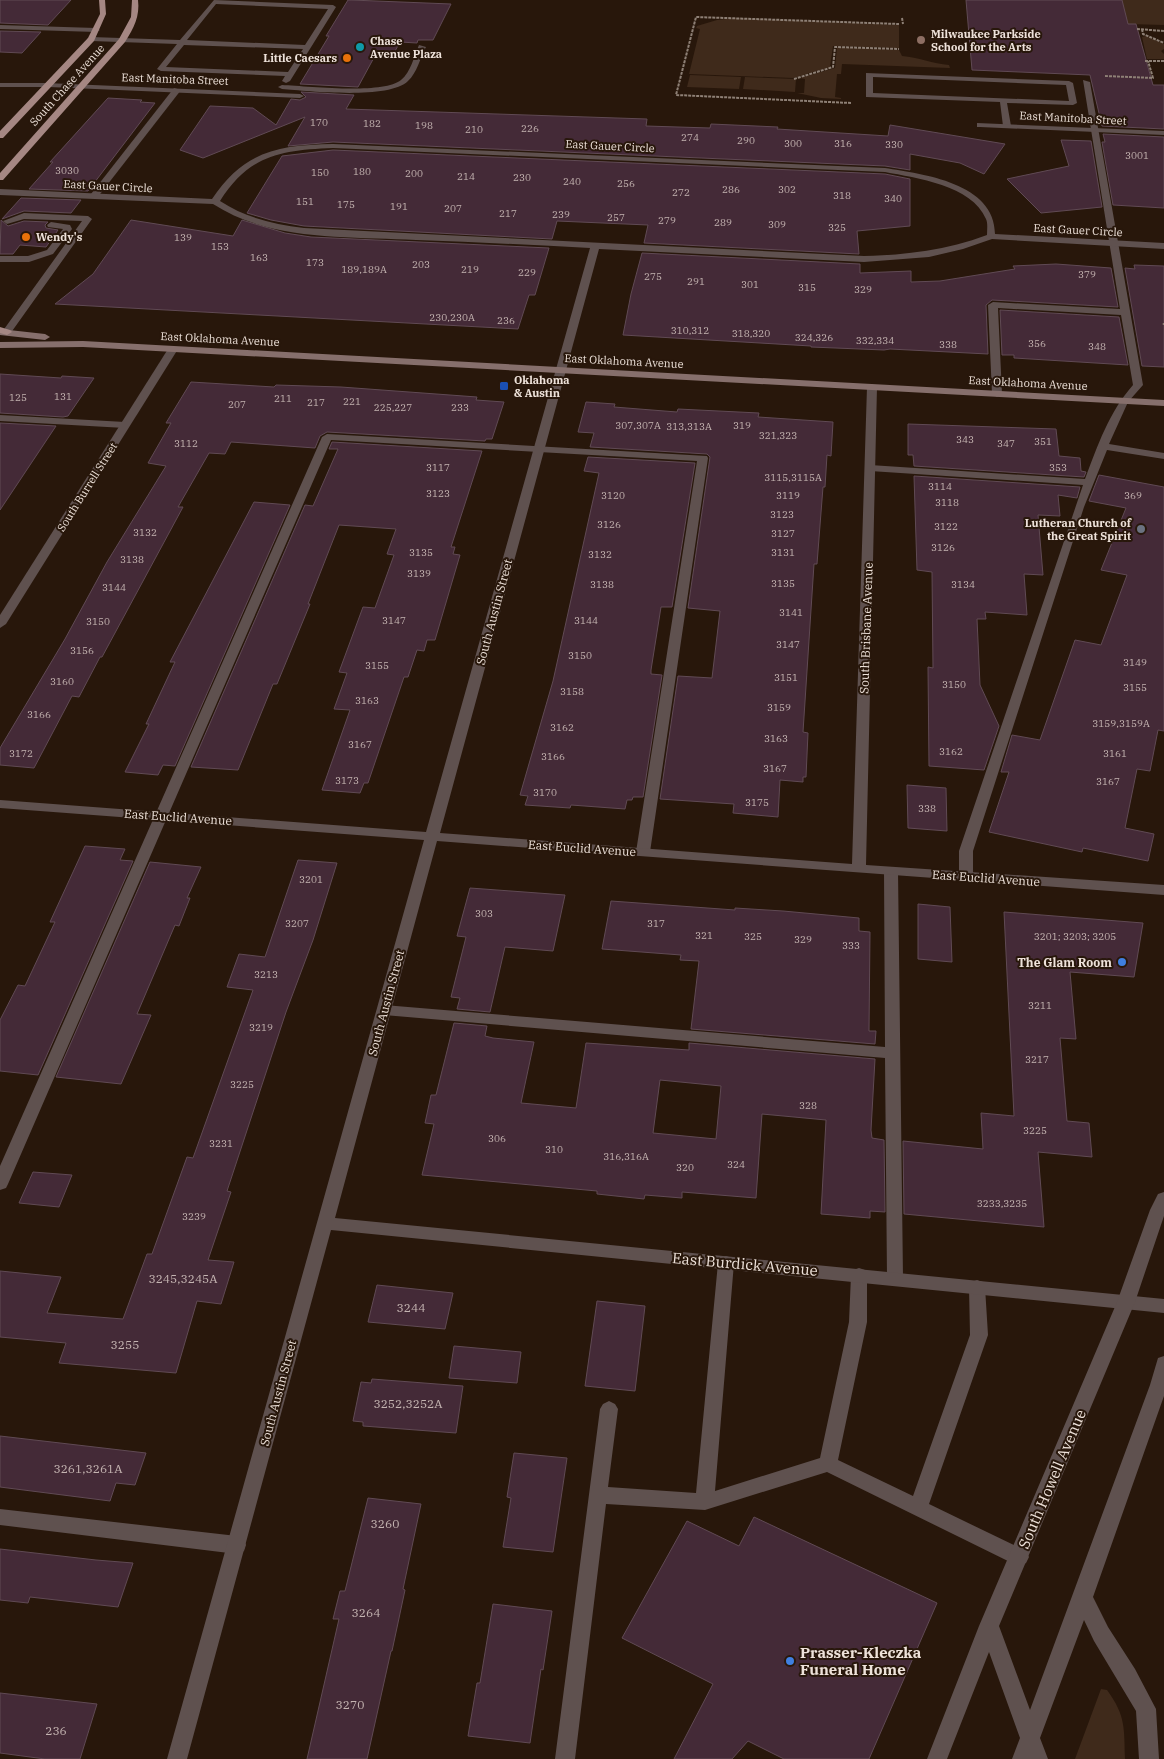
<svg xmlns="http://www.w3.org/2000/svg" width="1164" height="1759" viewBox="0 0 1164 1759" font-family="'IBM Plex Serif',serif">
	<rect width="100%" height="100%" fill="#28170b"/>
	<g fill="#3f2a1b">
		<path d="M1122,0H1164V25L1128,24Z"/>
		<path d="M735,18L899,25V48L833,46L830,67L793,78L689,74L700,29L696,28L697,26L717,20Z"/>
		<path d="M1146,36L1164,44V49L1161,51L1164,54V59H1147L1142,37Z"/>
		<path d="M837,47L899,50L902,56C918,57 933,64 949,65L950,68L842,64L841,74H837L835,97L841,98V99L821,98L797,93H804L805,79L800,78L835,68Z"/>
		<path d="M690,75L741,77L739,89L687,87Z"/>
		<path d="M745,77L796,79L795,92L743,89Z"/>
		<path d="M1101,1689L1107,1690C1126,1716 1124,1728 1125,1759H1075Z"/>
	</g>
	<g fill="#442a37" stroke="#604a54" fill-rule="evenodd">
		<path d="M0,0H71L48,25L0,23Z"/>
		<path d="M348,0H351L451,4L433,40H418L417,43L400,42L394,53L377,52L358,87L300,84L329,36H326Z"/>
		<path d="M966,0H1122L1128,24H1136L1153,85H1164V129L1102,126L1090,75L972,70Z"/>
		<path d="M0,31L41,32L22,53L0,52Z"/>
		<path d="M301,92L354,95L346,109L647,119L646,126L710,128L711,124L778,127L777,129L888,136L890,125L1005,144L984,174L960,163L910,154V170L885,166L333,142L288,146L305,117L203,158L180,150L210,106L253,108L276,125L291,99L300,100L306,97Z"/>
		<path d="M108,98L142,100L140,102L155,103L88,191L29,189L53,162H50Z"/>
		<path d="M1103,134L1164,137V208L1113,205L1102,142H1105Z"/>
		<path d="M1061,140L1091,141L1102,207L1041,213L1007,179L1069,166Z"/>
		<path d="M333,150L885,174L910,179V226L857,231L859,254L644,243L648,225L557,221L552,239L304,226L271,220L247,213L282,156Z"/>
		<path d="M21,198L81,200L71,213L24,211L2,219Z"/>
		<path d="M1,220L8,226L24,221L48,222L45,225L46,228L58,230L46,247L20,245L13,254H0Z"/>
		<path d="M131,220L233,236L242,220L285,233L311,237L549,248L535,295H529L518,329L55,304L93,274Z"/>
		<path d="M642,253L860,264V273L911,271V282L940,281L1015,269L1013,266L1056,264L1111,268L1118,307L992,300L986,305L988,354L890,349L884,350L811,347V346L623,335L631,294Z"/>
		<path d="M1134,265L1164,266V367L1142,366L1125,268L1135,269Z"/>
		<path d="M1000,310L1119,317L1128,365L1014,358V355H1002Z"/>
		<path d="M0,374L61,378L62,376L94,378L68,416L63,417L0,413Z"/>
		<path d="M191,382L274,387L276,385L341,387L477,397L476,400L504,402L492,439H486L485,441L327,432L320,436L315,448L231,442L225,454L209,453L178,507H183L102,657H100L79,697L72,696L34,768L0,765V748L65,639L107,562L166,466L148,463L171,423H166Z"/>
		<path d="M586,402L615,404L614,407L677,412L678,409L759,413L758,417L833,422L831,456L827,455L825,487H823L817,564H814L803,732L808,733L806,777H803V782L780,780L778,817L733,813L734,804L660,799L678,676L712,678L720,611L688,608L710,457L707,454L590,447L594,433L578,432Z"/>
		<path d="M0,423L56,426L0,510Z"/>
		<path d="M908,424L1056,429L1059,456L1080,458L1081,471L1086,472L1084,477L914,466L913,455H908Z"/>
		<path d="M332,442L482,451L451,547H455L453,554L460,555L435,640H427L424,651L417,650L408,677H404L368,783H364L360,793L322,790L350,710L334,709L347,673L339,672L363,607L375,608L394,555L387,554L396,529L339,525L308,604H310L277,684H273L238,770L191,767L305,505L313,506L338,449H329Z"/>
		<path d="M588,457L695,463L672,607H661L651,670V674L662,675L643,797H633L632,800H627L625,809L571,805L570,808L525,805L528,796L520,795L553,681L599,473L584,471Z"/>
		<path d="M1099,475L1164,487V731L1158,730L1150,771L1137,769L1125,828L1154,834L1148,861L1083,848L1082,852L989,832L1009,772H1001L1012,735L1040,740L1075,640L1101,645L1127,575L1101,570L1126,508L1089,501Z"/>
		<path d="M914,476L1080,487L1077,498L1058,495L1060,516L1038,515L1043,575L1024,574L1027,615L985,612L986,619H977L980,685L999,726L984,770L929,766L928,667L933,668L932,572L917,570Z"/>
		<path d="M254,502L290,505L175,766L163,765L158,775L125,772L149,724H146L175,662H170Z"/>
		<path d="M907,785L946,788L947,831L908,828Z"/>
		<path d="M85,846L125,849L120,860L133,861L38,1075L0,1071V1020L18,985L25,986L55,922H50Z"/>
		<path d="M298,860L337,863L313,940L286,1012L227,1191L231,1192L208,1260L234,1262L221,1304L197,1301L176,1373L59,1363L66,1343L0,1337V1271L61,1277L47,1313L123,1319L147,1254H152L187,1157L193,1158L253,990L227,987L239,954L265,957Z"/>
		<path d="M150,862L201,867L187,898H190L179,926L175,925L137,1014L151,1015L121,1084L56,1077Z"/>
		<path d="M470,888L565,895L553,951L505,947L490,1012L457,1009L460,998L451,997L466,937L457,936Z"/>
		<path d="M611,901L735,910V908L783,911L859,918V931L870,932L869,1031H876L875,1044L691,1029L699,961L680,960L681,955L602,949Z"/>
		<path d="M918,904L950,907L952,962L918,959Z"/>
		<path d="M1004,912L1143,923L1134,977L1070,972L1076,1039L1060,1038L1067,1121L1089,1123L1092,1157L1038,1152L1044,1227L904,1214L903,1141L983,1149L981,1113L1014,1116Z"/>
		<path d="M454,1023L487,1026L485,1036L493,1038L534,1042L521,1103L576,1108L586,1043L689,1050V1043L875,1059L871,1130L872,1138L884,1140L885,1212L870,1211V1218L821,1214L826,1120L762,1114L756,1198L682,1192V1198L645,1195L644,1199L597,1194V1191L422,1175L434,1124L425,1123L431,1095H436ZM660,1080L721,1086L716,1139L653,1133Z"/>
		<path d="M33,1172L72,1175L59,1207L19,1203Z"/>
		<path d="M377,1285L453,1293L445,1329L368,1322Z"/>
		<path d="M597,1301L645,1306L635,1391L585,1386Z"/>
		<path d="M454,1346L521,1352L517,1383L449,1378Z"/>
		<path d="M372,1379L463,1386L456,1433L363,1426V1422L353,1421L361,1382L371,1383Z"/>
		<path d="M0,1436L146,1453L135,1485L116,1483L110,1501L0,1487Z"/>
		<path d="M514,1453L567,1458L553,1552L503,1547L511,1498L507,1497Z"/>
		<path d="M368,1498L421,1504L403,1589L405,1590L392,1651H391L367,1759H307L339,1619H333L340,1591H345Z"/>
		<path d="M754,1517L937,1603L869,1759H784L748,1741L732,1759H674L713,1684L622,1638L687,1521L739,1546Z"/>
		<path d="M0,1549L96,1560L133,1563L118,1607L30,1597L28,1603L0,1600Z"/>
		<path d="M493,1604L552,1611L543,1670L541,1669L530,1743L468,1736L477,1683H480Z"/>
		<path d="M0,1693L97,1704L80,1759H45L0,1753Z"/>
	</g>
	<g fill="none" stroke-linecap="round" stroke-linejoin="round">
		<g stroke="#8e8076" stroke-width="2" stroke-dasharray="3 1" stroke-linecap="butt">
			<path d="M902,18L903,24"/>
			<path d="M1137,29L1164,31"/>
			<path d="M1142,29L1143,34L1164,43"/>
			<path d="M1145,61H1164"/>
			<path d="M1105,76L1153,78L1148,61"/>
			<path d="M794,79L833,67L835,47L899,49"/>
			<path d="M851,103L676,95L696,17L899,24"/>
		</g>
		<path stroke="#8e8076" stroke-width="2.5" stroke-dasharray="4 2" stroke-linecap="butt" d="M1164,323V325"/>
		<g fill="#5f514f" fill-rule="evenodd">
			<path d="M214,0L333,5L336,7L290,81L286,83L282,81L285,76L161,71L157,69L177,44L91,41L87,39L91,37L180,40ZM216,4L328,9L305,45L187,40ZM184,45L303,49L288,72L166,67Z"/>
			<path d="M0,25L96,28L100,30L96,32L0,29Z"/>
			<path d="M419,45L426,47C420,58 417,73 408,81C389,100 308,91 282,89L278,87L282,85C308,86 382,95 401,80C411,72 414,56 419,45Z"/>
			<path d="M866,73L1069,81L1073,83L1077,103L1073,105L1007,103L1011,126L1007,128L1003,126L1000,102L866,97ZM873,77L1066,85L1069,101L873,93Z"/>
			<path d="M1083,80L1090,82L1143,385L1128,402L1109,444L1164,453V459L1107,450L1084,507L973,851V876L971,879H961L959,876V851L1083,485L870,471L865,468L870,465L1085,479C1098,445 1109,412 1133,385L1121,315L998,308L1002,394L997,397L992,394L988,305L993,302L1120,309Z"/>
			<path d="M0,83H49L53,85L49,87H0Z"/>
			<path d="M174,88L181,90L97,198H91V194Z"/>
			<path d="M24,213L88,216L92,219L10,334L7,335L2,332L82,221L24,219L7,224L3,221Z"/>
			<path d="M51,222L70,225L72,229L53,254L29,262H0V256H28L47,250L63,229L48,227L47,225Z"/>
			<path d="M0,415L125,422L130,425L125,428L0,421Z"/>
			<path d="M327,434L707,456L708,458L650,852L648,855H638L636,852L697,461L331,440L8,1184L6,1188L0,1190V1166L322,437Z"/>
			<path d="M891,867L896,868L898,871L903,1278L901,1283L895,1285L889,1283L887,1278L885,1058L384,1015L379,1014L377,1010L379,1006L384,1005L885,1047L884,871L886,868Z"/>
			<path d="M726,1256L732,1258L734,1263L715,1491L820,1458L849,1322L851,1275L853,1270L859,1268L865,1270L867,1275V1322L838,1460L913,1496L970,1335L969,1287L971,1282L977,1280L983,1282L985,1287L988,1335L929,1504L1026,1551L1029,1557L1026,1563L1019,1566L1012,1563L827,1472L705,1510L606,1504L575,1759H555L600,1409L603,1404L609,1401L615,1404L618,1409L608,1487L696,1493L718,1263L720,1258Z"/>
			<path d="M0,1509L237,1536L244,1539L246,1545L244,1551L237,1554L0,1525Z"/>
		</g>
		<g fill="#5f514f" fill-rule="evenodd">
			<path d="M46,83L300,94L304,96L300,98L49,87H46Z"/>
			<path d="M977,123L1164,131V135L980,127H977Z"/>
			<path d="M333,144L885,168C923,174 995,183 995,234L1164,243V249L992,239L963,249L929,257L864,262L599,249L440,833L852,864L867,387L872,384L877,387L866,865L1164,885V895L437,841L335,1218L1164,1299V1313L331,1230L187,1759H167L424,840L0,808V800L426,832L590,248C532,245 474,242 416,240C349,236 272,242 213,204L0,195V189L212,199C244,151 278,145 333,144ZM333,148L885,172C916,178 972,185 986,219C988,223 987,230 987,235C947,250 907,255 864,256L304,228C273,224 246,218 220,201C249,155 281,150 333,148Z"/>
			<path d="M173,346L178,349L6,624L0,628V615L168,349Z"/>
		</g>
		<path fill="#5f514f" fill-rule="evenodd" d="M1164,1192V1216L1135,1302L999,1626L1030,1710L1150,1385L1158,1358L1164,1356V1396L1093,1597L1108,1627L1135,1669L1156,1709L1159,1759H1139L1136,1711L1094,1641L1084,1620L1040,1738L1048,1759H1012L1020,1738L989,1652L947,1759H927L979,1626L1117,1302L1150,1210L1158,1194Z"/>
		<g fill="#866f6c" fill-rule="evenodd">
			<path d="M0,329L45,334L50,337L45,340L0,335Z"/>
			<path d="M83,341L1164,400V406L83,347L0,348V342Z"/>
		</g>
		<g fill="#a58783" fill-rule="evenodd">
			<path d="M99,0H105L106,14L94,41L3,138H0V131L88,38L100,14Z"/>
			<path d="M132,0H138C140,16 134,28 125,42L3,180H0V173L119,39L131,17Z"/>
			<path d="M0,327L10,330L12,332L7,335L0,333Z"/>
		</g>
	</g>
	<circle fill="#8d6e63" stroke="#28170b" stroke-width="2" cx="921" cy="40" r="5"/>
	<circle fill="#0f9aa8" stroke="#28170b" stroke-width="2" cx="360" cy="47" r="5"/>
	<g fill="#e8710a" stroke="#28170b" stroke-width="2">
		<circle cx="347" cy="58" r="5"/>
		<circle cx="26" cy="237" r="5"/>
	</g>
	<rect fill="#1a4fb4" stroke="#28170b" stroke-width="2" x="499" y="381" width="10" height="10" rx="2.5"/>
	<circle fill="#6b7280" stroke="#28170b" stroke-width="2" cx="1141" cy="529" r="5"/>
	<g fill="#3f7fe0" stroke="#28170b" stroke-width="2">
		<circle cx="1122" cy="962" r="5"/>
		<circle cx="790" cy="1661" r="5"/>
	</g>
	<g text-anchor="middle" dominant-baseline="central" stroke-width="4" stroke-linejoin="round" paint-order="stroke">
		<g font-size="10" fill="#c4b4b1">
			<text x="319" y="122">170</text>
			<text x="372" y="123">182</text>
			<text x="424" y="125">198</text>
			<text x="530" y="128">226</text>
			<text x="474" y="129">210</text>
			<text x="690" y="137">274</text>
			<text x="746" y="140">290</text>
			<text x="793" y="143">300</text>
			<text x="843" y="143">316</text>
			<text x="894" y="144">330</text>
			<text x="1137" y="155">3001</text>
			<text x="67" y="170">3030</text>
			<text x="362" y="171">180</text>
			<text x="320" y="172">150</text>
			<text x="414" y="173">200</text>
			<text x="466" y="176">214</text>
			<text x="522" y="177">230</text>
			<text x="572" y="181">240</text>
			<text x="626" y="183">256</text>
			<text x="731" y="189">286</text>
			<text x="787" y="189">302</text>
			<text x="681" y="192">272</text>
			<text x="842" y="195">318</text>
			<text x="893" y="198">340</text>
			<text x="305" y="201">151</text>
			<text x="346" y="204">175</text>
			<text x="399" y="206">191</text>
			<text x="453" y="208">207</text>
			<text x="508" y="213">217</text>
			<text x="561" y="214">239</text>
			<text x="616" y="217">257</text>
			<text x="667" y="220">279</text>
			<text x="723" y="222">289</text>
			<text x="777" y="224">309</text>
			<text x="837" y="227">325</text>
			<text x="183" y="237">139</text>
			<text x="220" y="246">153</text>
			<text x="259" y="257">163</text>
			<text x="315" y="262">173</text>
			<text x="421" y="264">203</text>
			<text x="364" y="269">189,189A</text>
			<text x="470" y="269">219</text>
			<text x="527" y="272">229</text>
			<text x="1087" y="274">379</text>
			<text x="653" y="276">275</text>
			<text x="696" y="281">291</text>
			<text x="750" y="284">301</text>
			<text x="807" y="287">315</text>
			<text x="863" y="289">329</text>
			<text x="452" y="317">230,230A</text>
			<text x="506" y="320">236</text>
			<text x="690" y="330">310,312</text>
			<text x="751" y="333">318,320</text>
			<text x="814" y="337">324,326</text>
			<text x="875" y="340">332,334</text>
			<text x="1037" y="343">356</text>
			<text x="948" y="344">338</text>
			<text x="1097" y="346">348</text>
			<text x="63" y="396">131</text>
			<text x="18" y="397">125</text>
			<text x="283" y="398">211</text>
			<text x="352" y="401">221</text>
			<text x="316" y="402">217</text>
			<text x="237" y="404">207</text>
			<text x="393" y="407">225,227</text>
			<text x="460" y="407">233</text>
			<text x="638" y="425">307,307A</text>
			<text x="742" y="425">319</text>
			<text x="689" y="426">313,313A</text>
			<text x="778" y="435">321,323</text>
			<text x="965" y="439">343</text>
			<text x="1043" y="441">351</text>
			<text x="186" y="443">3112</text>
			<text x="1006" y="443">347</text>
			<text x="438" y="467">3117</text>
			<text x="1058" y="467">353</text>
			<text x="793" y="477">3115,3115A</text>
			<text x="940" y="486">3114</text>
			<text x="438" y="493">3123</text>
			<text x="613" y="495">3120</text>
			<text x="788" y="495">3119</text>
			<text x="1133" y="495">369</text>
			<text x="947" y="502">3118</text>
			<text x="782" y="514">3123</text>
			<text x="609" y="524">3126</text>
			<text x="946" y="526">3122</text>
			<text x="145" y="532">3132</text>
			<text x="783" y="533">3127</text>
			<text x="943" y="547">3126</text>
			<text x="421" y="552">3135</text>
			<text x="783" y="552">3131</text>
			<text x="600" y="554">3132</text>
			<text x="132" y="559">3138</text>
			<text x="419" y="573">3139</text>
			<text x="783" y="583">3135</text>
			<text x="602" y="584">3138</text>
			<text x="963" y="584">3134</text>
			<text x="114" y="587">3144</text>
			<text x="791" y="612">3141</text>
			<text x="394" y="620">3147</text>
			<text x="586" y="620">3144</text>
			<text x="98" y="621">3150</text>
			<text x="788" y="644">3147</text>
			<text x="82" y="650">3156</text>
			<text x="580" y="655">3150</text>
			<text x="1135" y="662">3149</text>
			<text x="377" y="665">3155</text>
			<text x="786" y="677">3151</text>
			<text x="62" y="681">3160</text>
			<text x="954" y="684">3150</text>
			<text x="1135" y="687">3155</text>
			<text x="572" y="691">3158</text>
			<text x="367" y="700">3163</text>
			<text x="779" y="707">3159</text>
			<text x="39" y="714">3166</text>
			<text x="1121" y="723">3159,3159A</text>
			<text x="562" y="727">3162</text>
			<text x="776" y="738">3163</text>
			<text x="360" y="744">3167</text>
			<text x="951" y="751">3162</text>
			<text x="21" y="753">3172</text>
			<text x="1115" y="753">3161</text>
			<text x="553" y="756">3166</text>
			<text x="775" y="768">3167</text>
			<text x="347" y="780">3173</text>
			<text x="1108" y="781">3167</text>
			<text x="545" y="792">3170</text>
			<text x="757" y="802">3175</text>
			<text x="927" y="808">338</text>
			<text x="311" y="879">3201</text>
			<text x="484" y="913">303</text>
			<text x="297" y="923">3207</text>
			<text x="656" y="923">317</text>
			<text x="704" y="935">321</text>
			<text x="753" y="936">325</text>
			<text x="1075" y="936">3201; 3203; 3205</text>
			<text x="803" y="939">329</text>
			<text x="851" y="945">333</text>
			<text x="266" y="974">3213</text>
			<text x="1040" y="1005">3211</text>
			<text x="261" y="1027">3219</text>
			<text x="1037" y="1059">3217</text>
			<text x="242" y="1084">3225</text>
			<text x="808" y="1105">328</text>
			<text x="1035" y="1130">3225</text>
			<text x="497" y="1138">306</text>
			<text x="221" y="1143">3231</text>
			<text x="554" y="1149">310</text>
			<text x="626" y="1156">316,316A</text>
			<text x="736" y="1164">324</text>
			<text x="685" y="1167">320</text>
			<text x="1002" y="1203">3233,3235</text>
			<text x="194" y="1216">3239</text>
		</g>
		<g font-size="11" font-weight="bold" fill="#eee2da" stroke="#28170b" text-anchor="start">
			<text x="931" y="34">Milwaukee Parkside<tspan x="931" dy="13">School for the Arts</tspan></text>
			<text x="370" y="41">Chase<tspan x="370" dy="13">Avenue Plaza</tspan></text>
			<text x="337" y="58" text-anchor="end">Little Caesars</text>
			<text x="36" y="237">Wendy's</text>
			<text x="514" y="380">Oklahoma<tspan x="514" dy="13">&amp; Austin</tspan></text>
			<text x="1131" y="523" text-anchor="end">Lutheran Church of<tspan x="1131" dy="13">the Great Spirit</tspan></text>
		</g>
		<g font-size="11" fill="#eee2da" stroke="#28170b">
			<text transform="translate(175 79) rotate(2)">East Manitoba Street</text>
			<text transform="translate(67 85) rotate(-48)">South Chase Avenue</text>
			<text transform="translate(1073 118) rotate(3)">East Manitoba Street</text>
			<text transform="translate(610 146) rotate(3)">East Gauer Circle</text>
			<text transform="translate(108 186) rotate(3)">East Gauer Circle</text>
			<text transform="translate(1078 230) rotate(3)">East Gauer Circle</text>
			<text transform="translate(220 339) rotate(3)">East Oklahoma Avenue</text>
			<text transform="translate(624 361) rotate(3)">East Oklahoma Avenue</text>
			<text transform="translate(1028 383) rotate(3)">East Oklahoma Avenue</text>
			<text transform="translate(87 487) rotate(-58)">South Burrell Street</text>
		</g>
		<g font-size="12" fill="#eee2da" stroke="#28170b">
			<text transform="translate(494 612) rotate(-75)">South Austin Street</text>
			<text transform="translate(866 628) rotate(-88)">South Brisbane Avenue</text>
			<text transform="translate(178 817) rotate(4)">East Euclid Avenue</text>
			<text transform="translate(582 848) rotate(4)">East Euclid Avenue</text>
			<text transform="translate(986 878) rotate(4)">East Euclid Avenue</text>
			<text transform="translate(386 1003) rotate(-75)">South Austin Street</text>
			<text transform="translate(278 1393) rotate(-75)">South Austin Street</text>
		</g>
		<g font-size="12" font-weight="bold" fill="#eee2da" stroke="#28170b" text-anchor="end">
			<text x="1112" y="962">The Glam Room</text>
		</g>
		<g font-size="12" fill="#c4b4b1">
			<text x="183" y="1278">3245,3245A</text>
			<text x="411" y="1307">3244</text>
			<text x="125" y="1344">3255</text>
			<text x="408" y="1403">3252,3252A</text>
			<text x="88" y="1468">3261,3261A</text>
			<text x="385" y="1523">3260</text>
			<text x="366" y="1612">3264</text>
			<text x="350" y="1704">3270</text>
			<text x="56" y="1730">236</text>
		</g>
		<g font-size="15" fill="#eee2da" stroke="#28170b">
			<text transform="translate(745 1264) rotate(5)">East Burdick Avenue</text>
			<text transform="translate(1052 1479) rotate(-67)">South Howell Avenue</text>
		</g>
		<g font-size="15" font-weight="bold" fill="#eee2da" stroke="#28170b" text-anchor="start">
			<text x="800" y="1652">Prasser-Kleczka<tspan x="800" dy="17">Funeral Home</tspan></text>
		</g>
	</g>
</svg>
